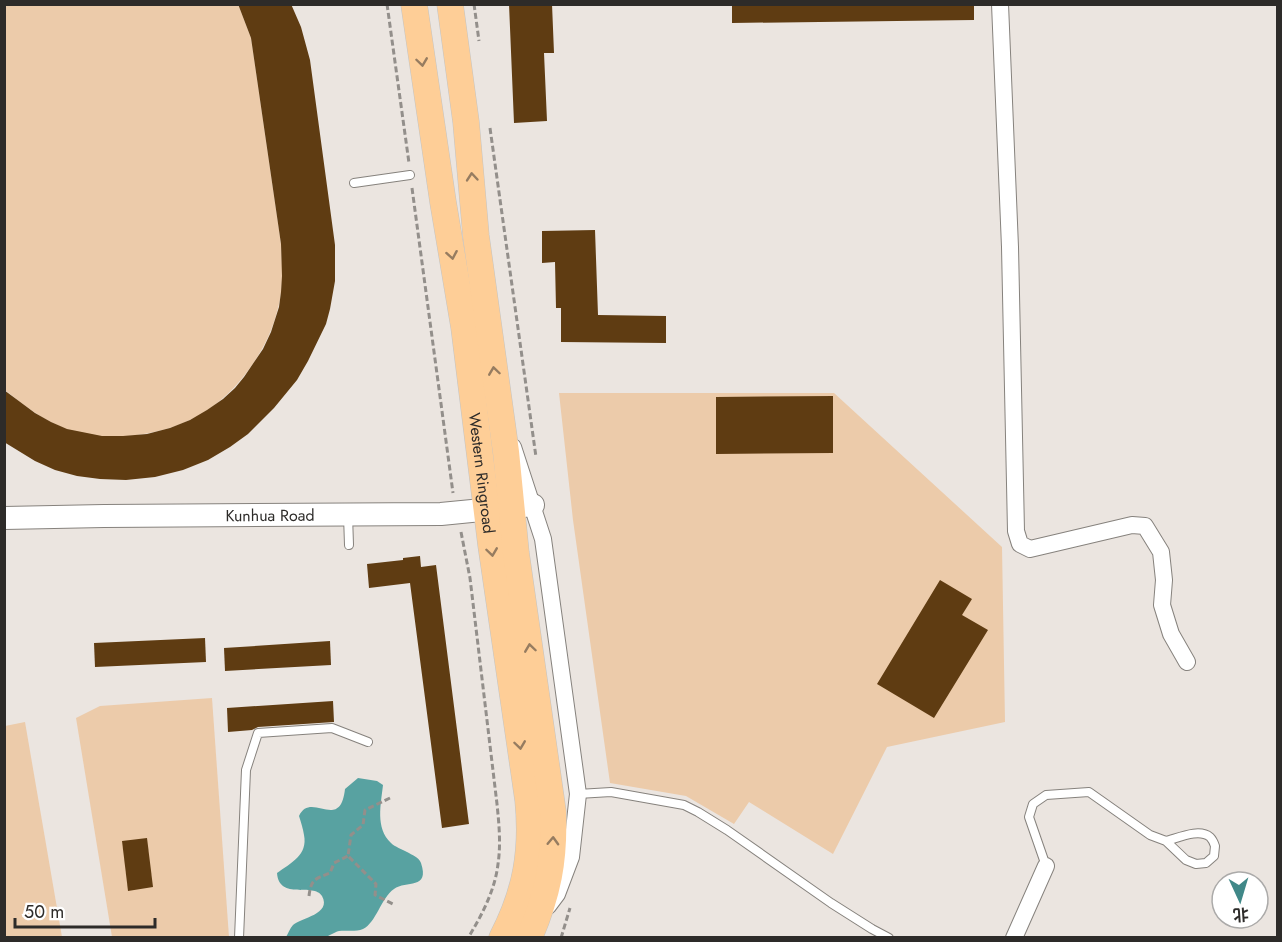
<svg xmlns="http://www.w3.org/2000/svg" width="1282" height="942" viewBox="0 0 1282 942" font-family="Jost,'Noto Sans SC',sans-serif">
	<rect width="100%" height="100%" fill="#ebe5e0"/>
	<g fill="#eccbaa">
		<path d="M238,4L251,38L281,244C282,265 284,287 278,308C273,329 264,348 252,365C222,409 182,431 129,436C109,438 86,436 66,429C43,420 23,405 5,390L4,5Z"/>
		<path d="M559,393H834L1002,547L1005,722L887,747L833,854L749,802L734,824L686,796L610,783L573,520Z"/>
		<path d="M212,698L229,937H112L76,718L100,706Z"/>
		<path d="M25,722L62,937H5V726Z"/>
	</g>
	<path fill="#58a2a1" d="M358,778L377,781L383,785C381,804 375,828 391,843C395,847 402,849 407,852C412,855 419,857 421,863C430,890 406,880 394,889C381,898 376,923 363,929C356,932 346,930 339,931C334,932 328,937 323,938C311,939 298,938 286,937C288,934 290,928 293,925C301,918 332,914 322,896C314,882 279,901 277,873C291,863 308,855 304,835C303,829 301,822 299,816C311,790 340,833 345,789Z"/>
	<g fill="#5f3c12">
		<path d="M238,4H291L301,27L310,60L335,245V281L330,309L326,324L308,361L297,380L274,408L248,434L230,447L208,460L183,470L155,477L126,480L100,479L77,476L55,470L35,461L4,442V390L35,413L51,422L67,429L102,436H123L147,434L170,428L190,420L207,410L223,399L235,388L244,377L263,349L271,332L279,307L281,292L282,276L281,244L251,38Z"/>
		<path d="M509,4H552L554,53H544L547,121L514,123Z"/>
		<path d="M732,4H974V20L732,23Z"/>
		<path d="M595,230L598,315L666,316V343L561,342V308H556L555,262L542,263V231Z"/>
		<path d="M833,396V453L716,454V397Z"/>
		<path d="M420,556L421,567L436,565L469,824L442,828L410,583L369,588L367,564L403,560V558Z"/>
		<path d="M940,580L972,599L962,615L988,630L934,718L877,684Z"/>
		<path d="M205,638L206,662L95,667L94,643Z"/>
		<path d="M330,641L331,665L225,671L224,648Z"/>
		<path d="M333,701L334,722L258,727L252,730L228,732L227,708Z"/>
		<path d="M147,838L153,887L128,891L122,841Z"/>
	</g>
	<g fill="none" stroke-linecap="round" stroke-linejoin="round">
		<g stroke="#86827d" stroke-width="10">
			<g id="lane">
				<path d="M354,183L410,175"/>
				<path d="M348,515L349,545"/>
				<path d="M578,794L611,792L684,805L698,812L727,830L831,903L872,929L889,938"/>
				<path d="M1046,866L1029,817L1033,804L1046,795L1089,792L1150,835L1166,841L1186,860L1196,864L1206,863L1214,856L1215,846C1214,843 1213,840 1210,837C1199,828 1178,838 1166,841"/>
				<path d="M239,938L246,770L258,733L332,728L368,742"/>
			</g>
		</g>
		<g stroke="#86827d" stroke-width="18">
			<g id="street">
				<path d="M1000,4L1010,247L1016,531L1020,544L1030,549L1132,525L1145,526L1161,552L1164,580L1162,605L1171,634L1187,662"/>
				<path d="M513,447L543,539L578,794L571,857L557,894L548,906"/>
				<path d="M1014,938L1046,866"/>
			</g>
		</g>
		<g stroke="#86827d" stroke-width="24">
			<g id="secondary">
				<path id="s1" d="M4,518L104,516L441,514L533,505"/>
			</g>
		</g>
		<g stroke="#c4c4c3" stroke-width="27">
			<g id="primary">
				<path id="s2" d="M414,4L443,202L464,327L491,545L528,800C533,851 526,892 502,938"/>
				<path d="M450,4L466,122L476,236L506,452L516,553L553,812C555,860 548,894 529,938"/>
			</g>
		</g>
		<g stroke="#938f8b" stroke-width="3" stroke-dasharray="6 3" stroke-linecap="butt">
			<path d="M387,4L409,163"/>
			<path d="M474,4L479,41"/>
			<path d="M490,128L536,457"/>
			<path d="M412,188L453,493"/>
			<path d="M461,532L470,578L497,804C499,824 501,844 498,864C495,890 482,915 468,938"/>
			<path d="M390,798L365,810L363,825L351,835L348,856L376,884L375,895L393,904"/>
			<path d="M309,896C311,879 315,879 330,873L334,863L348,856"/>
			<path d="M561,938L570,908"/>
		</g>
		<use href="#lane" stroke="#fff" stroke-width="8"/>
		<use href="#street" stroke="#fff" stroke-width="16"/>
		<use href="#secondary" stroke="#fff" stroke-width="22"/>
		<use href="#primary" stroke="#fece97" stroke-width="26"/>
	</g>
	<defs><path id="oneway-chevron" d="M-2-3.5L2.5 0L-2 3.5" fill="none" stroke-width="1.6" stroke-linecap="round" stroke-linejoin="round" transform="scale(1.5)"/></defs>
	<g stroke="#967c60">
		<use href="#oneway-chevron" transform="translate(422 62) rotate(82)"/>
		<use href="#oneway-chevron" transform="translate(472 177) rotate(-95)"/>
		<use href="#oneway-chevron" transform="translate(452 255) rotate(80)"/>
		<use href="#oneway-chevron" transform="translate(494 371) rotate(-98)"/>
		<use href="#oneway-chevron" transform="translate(492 552) rotate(82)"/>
		<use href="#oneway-chevron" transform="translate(530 648) rotate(-98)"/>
		<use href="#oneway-chevron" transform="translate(520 745) rotate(82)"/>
		<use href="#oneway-chevron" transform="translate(553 841) rotate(-88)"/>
	</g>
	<g text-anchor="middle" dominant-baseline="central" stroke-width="6" stroke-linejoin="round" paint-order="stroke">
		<g font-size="16" fill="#2d2b29" stroke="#fff">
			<text stroke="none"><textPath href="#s2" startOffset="474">Western Ringroad</textPath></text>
			<text stroke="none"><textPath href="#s1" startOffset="266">Kunhua Road</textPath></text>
		</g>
	</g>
	<rect width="1282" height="942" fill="none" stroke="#2d2b29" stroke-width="12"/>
	<g transform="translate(1240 900) rotate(176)"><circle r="28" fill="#ffffff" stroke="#abaaa9" stroke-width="1.5"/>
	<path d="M0-4.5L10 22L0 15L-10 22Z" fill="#408888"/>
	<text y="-9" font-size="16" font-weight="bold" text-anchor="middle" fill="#2d2b29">北</text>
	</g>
	<path d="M15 918v9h140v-9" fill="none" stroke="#2d2b29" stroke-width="3"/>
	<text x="24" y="918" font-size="18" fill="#2d2b29" stroke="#ffffff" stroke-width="4.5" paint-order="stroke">50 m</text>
</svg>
